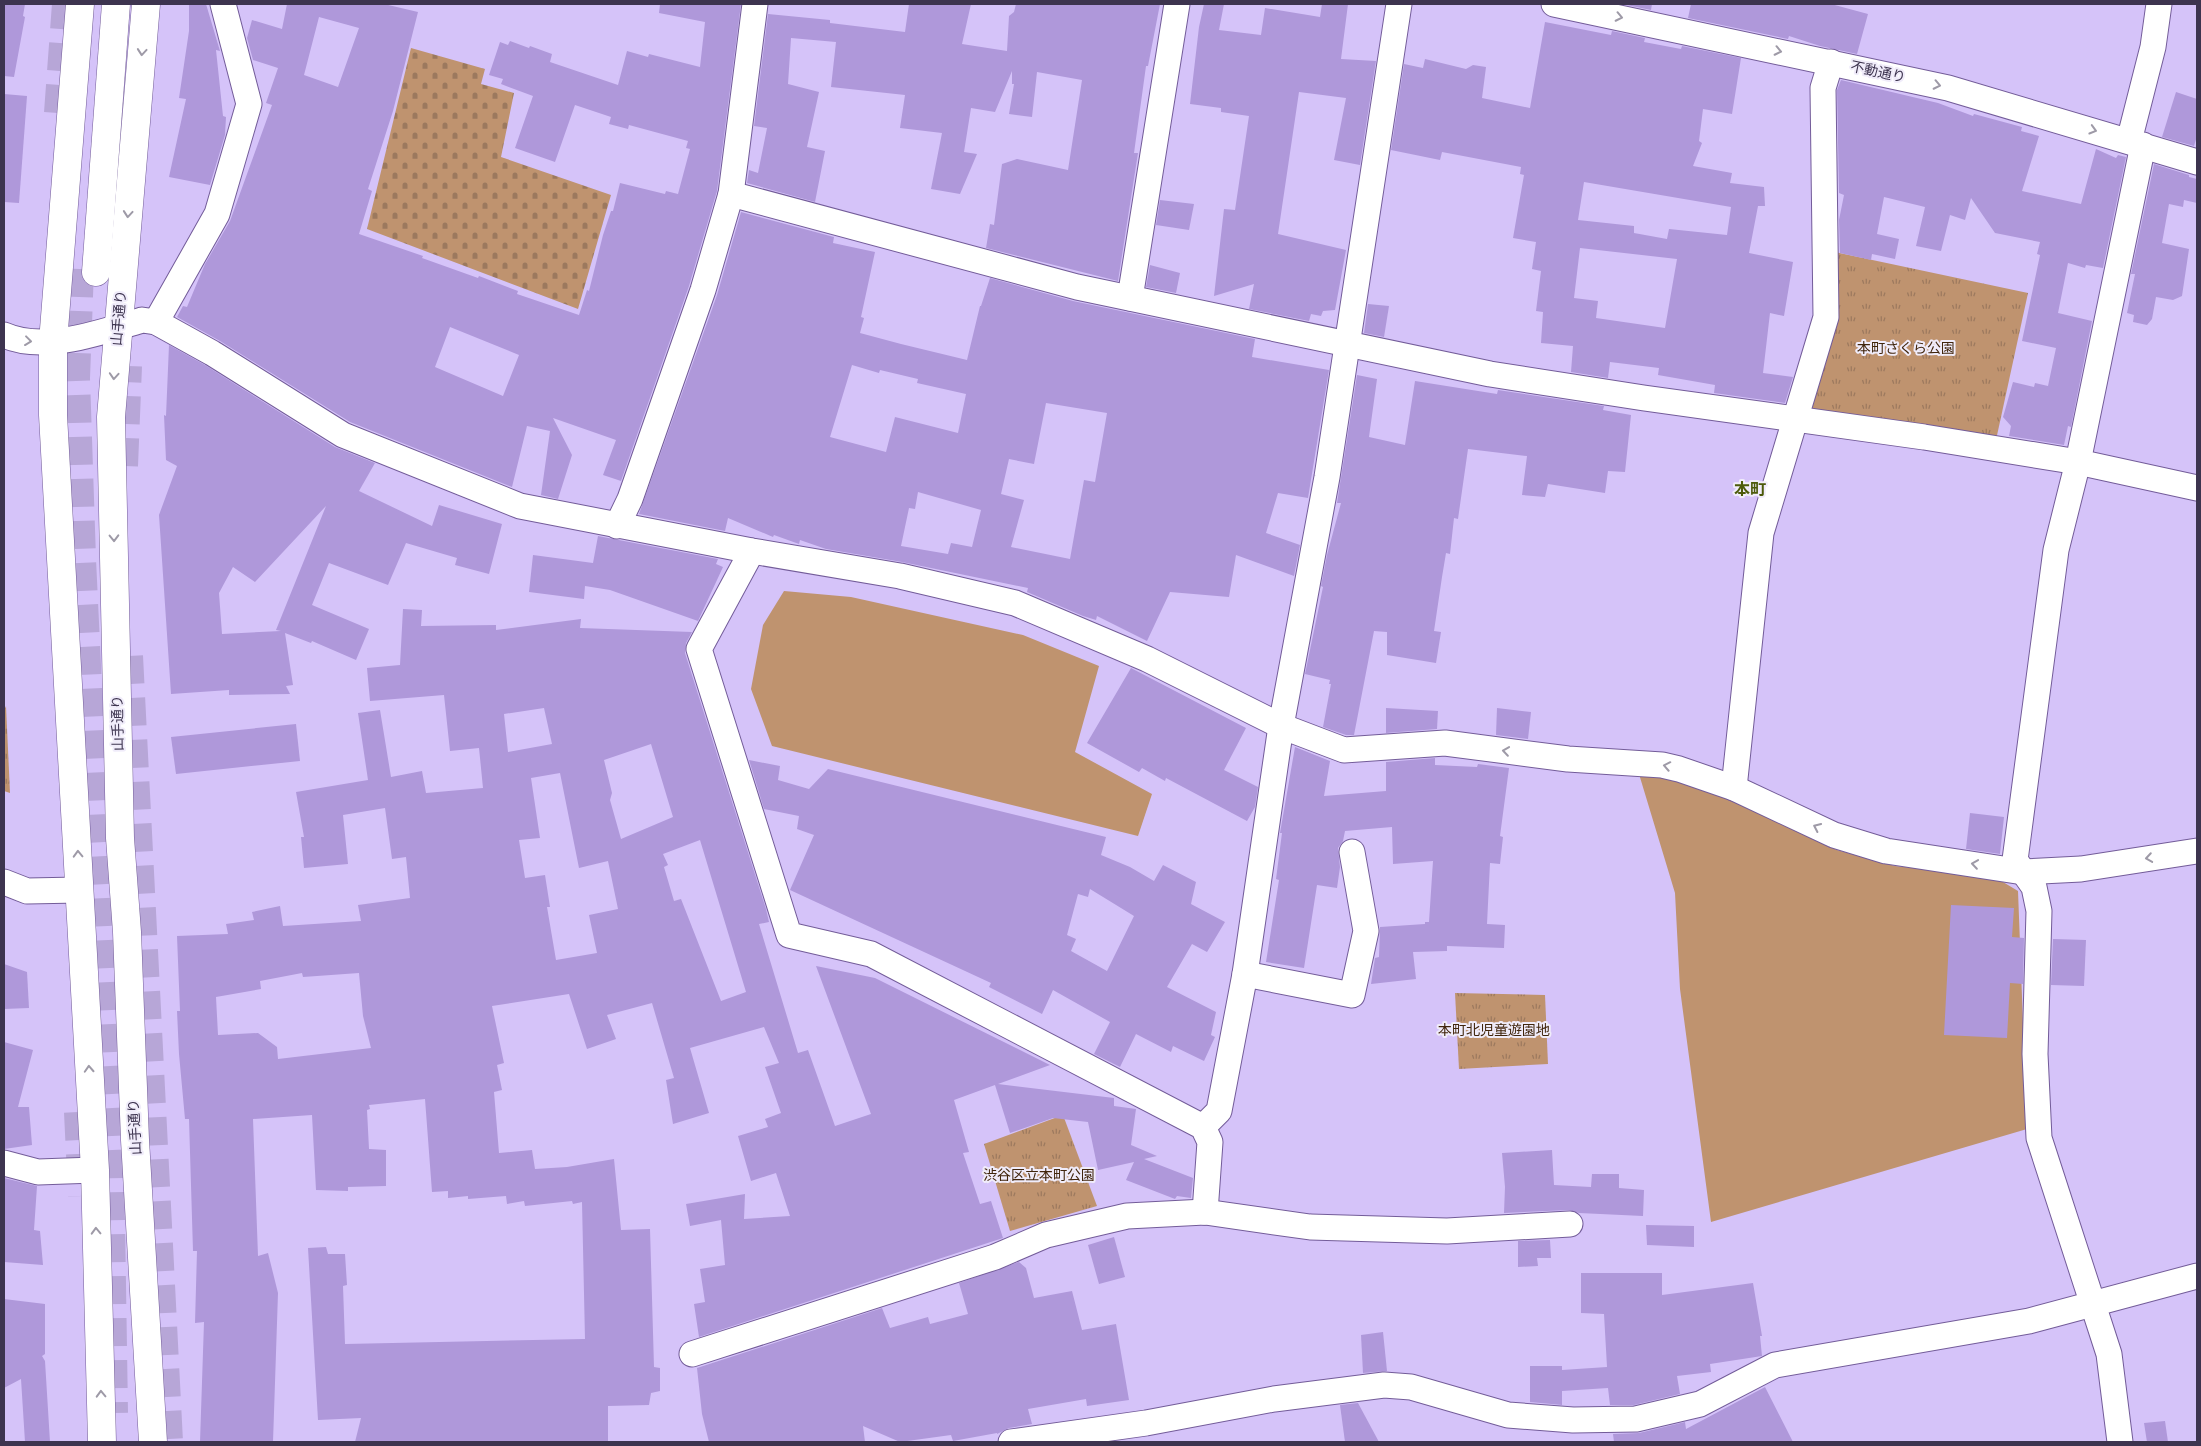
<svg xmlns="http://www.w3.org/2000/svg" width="2201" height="1446" viewBox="0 0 2201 1446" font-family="Figtree,'Noto Sans JP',sans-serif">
	<defs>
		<pattern id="cemetery-stones" width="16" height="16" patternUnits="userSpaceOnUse" patternTransform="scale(1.25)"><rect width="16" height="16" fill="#bf936f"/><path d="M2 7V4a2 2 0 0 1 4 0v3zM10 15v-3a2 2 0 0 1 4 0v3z" fill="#9c795e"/></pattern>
		<pattern id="park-tufts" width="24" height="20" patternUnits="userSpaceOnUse" patternTransform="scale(1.25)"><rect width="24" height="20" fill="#bf936f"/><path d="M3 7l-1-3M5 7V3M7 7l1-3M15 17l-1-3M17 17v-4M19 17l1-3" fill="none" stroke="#9c795e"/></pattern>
	</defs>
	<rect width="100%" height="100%" fill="#d5c3f9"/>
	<path fill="url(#cemetery-stones)" d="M411,48L485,69L481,84L514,93L501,157L611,195L578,309L367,229Z"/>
	<g fill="url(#park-tufts)">
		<path d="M1830,251L2028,293L1996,440L1809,415Z"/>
		<path d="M6,706L10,793L4,791V711Z"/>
		<path d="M1455,993L1545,995L1548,1064L1459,1069Z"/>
		<path d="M1063,1115L1097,1206L1010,1231L984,1144Z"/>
	</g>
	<g fill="#bf936f">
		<path d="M784,591L851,597L1023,635L1099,666L1075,752L1152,794L1138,836L772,746L751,689L763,625Z"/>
		<path d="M1639,774L1669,778L1704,788L1837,850L1895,866L1993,876L2018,891L2027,1129L1711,1222L1680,989L1675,893Z"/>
	</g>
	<g fill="#af98da" fill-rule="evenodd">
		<path d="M4,4H25L23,16L25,17L14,77L4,76Z"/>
		<path d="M189,4H206L220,51L216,50L223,116L226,117L225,135L210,185L169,177L186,99L179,98L189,31Z"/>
		<path d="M287,4H384L418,12L393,111L368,189L372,191L359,234L423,256L422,258L478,278L479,276L518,291L517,294L579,315L587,290L589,291L603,235L611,211H613L620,183L665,194L666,191L678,194L690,149L686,148L688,141L629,125L628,129L609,124L611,117L575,105L555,162L515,148L533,96L501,84L503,79L489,75L500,42L508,45L510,41L529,48L530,46L552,54L550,62L618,85L627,51L648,57L649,54L700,67L705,22L659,13L660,4H741L717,191L689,286L621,481L603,475L616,440L553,418L572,455L558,499L541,495L550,431L527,426L512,487L350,422L220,341L177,317L183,306L187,307L205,264L230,221L272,105L266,103L278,68L253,60L247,38L252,20L282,29ZM319,17L359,28L338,87L304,75ZM450,327L519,355L503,396L435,367Z"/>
		<path d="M909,4H971L962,44L1007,51L1009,16L1014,12L1016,4H1160L1148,66H1146L1134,153H1138L1118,281L986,248L990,224L994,225L1002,164L1017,159L1068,170L1082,80L1037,72L1032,117L1009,114L1014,84H1012V71L995,112L971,108L964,152L977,154L960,194L931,189L942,133L900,128L905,95L831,87L836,42L791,38L788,84L819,92L807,147L825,151L815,202L747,183L749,170L758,173L767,128L754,126L768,14L830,20V23L905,32Z"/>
		<path d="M1204,4H1224L1219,30L1261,35L1265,8L1320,17L1322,4H1348L1341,59L1376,61L1360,165L1334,160L1346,98L1299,92L1278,234L1346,250L1335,310L1323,311L1321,316L1311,314L1309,321L1249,309L1254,284L1214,296L1224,209L1235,210L1249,116L1221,112V108L1190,104L1199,27Z"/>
		<path d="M1622,4H1652L1651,10Z"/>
		<path d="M1691,4H1831L1868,14L1857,54L1820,46L1789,36L1788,39L1688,18Z"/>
		<path d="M1545,22L1611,35L1612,31L1645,38L1644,42L1681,49L1682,46L1741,58L1732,114L1703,109L1699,141L1702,143L1693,166L1732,173L1730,183L1764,187L1765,206H1758L1749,253L1793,262L1784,316L1770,313L1763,373L1793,377L1785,403L1714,393L1715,385L1658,375L1659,368L1610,362L1608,378L1571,372L1573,346L1541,343L1543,312L1536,311L1541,271L1532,269L1536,242L1513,238L1524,175L1520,174L1521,167L1442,152L1440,160L1391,150L1404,64L1423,68L1425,59L1466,69L1473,65L1486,67L1482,98L1530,108ZM1584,182L1731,207L1727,235L1669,229L1667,239L1634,233V226L1578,220ZM1580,248L1677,259L1665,328L1596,318L1598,301L1574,298Z"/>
		<path d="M1841,80L1938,103L1973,116L1974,114L2022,127L2021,131L2039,136L2022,191L2081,204L2096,149L2116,158L2118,155L2126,157L2103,268L2086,265L2085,268L2068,263L2058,313L2092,321L2071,427L2068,426L2064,445L2009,436L2011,426L2003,417L2013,382L2034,387L2035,383L2048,386L2056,348L2022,341L2040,255L2037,254L2040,242L1995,233L1971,198L1965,220L1950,215L1941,251L1916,246L1925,207L1884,197L1877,234L1899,239L1895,259L1872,254L1871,260L1840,253L1839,220L1844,195L1839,193L1837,90Z"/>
		<path d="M2176,92L2197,99V136L2194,146L2162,137Z"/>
		<path d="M4,94L27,96L19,203L4,202Z"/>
		<path d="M2154,164L2189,175V177L2197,179V203L2184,200L2183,207L2169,204L2162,243L2189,249L2182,296L2173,300L2156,297L2152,319L2147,325L2133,322L2134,315L2127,313L2135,274H2131Z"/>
		<path d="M1160,200L1194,204L1189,230L1156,225Z"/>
		<path d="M741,212L834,237L833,243L875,252L861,317L864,318L860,333L901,344L967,360L980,306H981L990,278L1073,301L1255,339L1252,357L1329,370L1308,498L1278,493L1266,533L1300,545L1294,576L1236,555L1229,597L1170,592L1147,641L1097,616L1096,620L1083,616L1027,592L1028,588L902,562L826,549L800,540L799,544L774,535L773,537L728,518L725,531L639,514L717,295ZM852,365L879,373L880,370L918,379L917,383L966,394L958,433L895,417L886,452L830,437ZM1046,403L1107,413L1095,482L1084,480L1070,559L1011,547L1024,500L1001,494L1009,459L1034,464ZM918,492L981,510L972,547L951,543L948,554L901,546L909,508L915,509Z"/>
		<path d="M1150,265L1180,273L1176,293L1146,287Z"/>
		<path d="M1368,304L1389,306L1384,337L1364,333Z"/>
		<path d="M169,345L205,365L335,447L375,463L359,491L432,526L439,505L502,524L489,574L455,565L457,558L406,543L388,585L329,563L312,605L369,629L356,660L312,641L311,643L285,633L293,685L286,686L290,694L229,695V690L171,694L159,515L177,466L166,460L164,415L166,416ZM326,506L276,630L281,631L222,634L219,593L233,567L255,582Z"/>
		<path d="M1357,375L1377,379L1369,437L1405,445L1415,381L1497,394L1498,390L1604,406L1603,410L1631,415L1625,472L1608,471L1605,493L1548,484L1545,497L1522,495L1527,456L1468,449L1458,519L1454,518L1450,554L1446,553L1442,577L1434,631L1441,632L1436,663L1387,655V632L1374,631L1354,735H1346L1323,727L1331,684H1329L1330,680L1305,674L1323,587L1321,586L1327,555L1341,503H1337Z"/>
		<path d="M598,536L718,559L716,564L723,567L698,621L610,590L585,586L584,599L529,592L533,555L593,563Z"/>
		<path d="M403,609L422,610L421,626L496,625V630L581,619L580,628L692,632L686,643L685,653L766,909L769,922L759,924L798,1053L808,1050L835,1126L871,1114L816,966L875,978L1050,1065L998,1084L1114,1098V1106L1136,1109L1131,1145L1157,1156L1144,1159L1193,1178L1191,1198L1177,1196L1175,1199L1126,1180L1134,1162L1098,1170L1088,1122L1053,1118L1010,1133L995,1085L954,1100L969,1152L963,1153L980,1204L991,1201L1003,1238L699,1337L694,1304L705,1302L700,1269L725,1265L721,1220L690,1226L686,1204L745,1194L744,1219L790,1216L776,1173L751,1181L738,1136L768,1127L765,1119L781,1113L765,1067L779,1063L764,1027L690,1048L709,1113L673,1124L666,1080L674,1078L652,1003L607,1015L616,1039L587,1049L569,994L492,1006L504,1063L497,1065L502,1090L494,1092L499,1153L532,1150L535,1169L567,1167L614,1159L621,1230L650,1229L654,1367L660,1368V1391L651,1393L649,1405L608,1406V1442H355L361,1418L318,1420L308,1248L326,1247L328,1254H345L347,1285L343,1286L345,1344L585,1339L582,1202L573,1204L572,1201L525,1206L524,1201L507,1204L506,1196L468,1199V1196L448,1198V1191L432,1192L425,1099L369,1105L370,1109L367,1110L369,1149L386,1150V1186L348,1187V1191L316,1190L312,1115L253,1119L258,1256L268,1253L278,1293L273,1442H200L204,1322L195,1323L197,1251H193L189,1119H185L179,1054L177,1011H180L177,936L228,934L226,924L254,920L252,912L280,906L283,926L361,921L358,905L410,898L406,857L392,859L385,808L343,815L348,864L304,868L301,837H304L296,792L368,780L358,713L380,710L391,777L422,771L426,793L483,788L479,748L450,751L444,695L370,701L367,668L400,665ZM544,708L552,744L508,752L504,714ZM651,744L673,817L621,839L610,800L612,793L604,760ZM560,773L579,868L608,861L618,909L589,915L597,953L556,960L547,907H550L545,875L525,878L519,840L540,838L531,778ZM700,840L746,992L721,1001L681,899L674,901L664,867L668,865L663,854ZM302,973L303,977L359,973L363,1016L371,1048L278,1059L277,1047L258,1033L218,1035L216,997L261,989L260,981Z"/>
		<path d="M1131,668L1246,728L1224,770L1258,787L1255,807L1247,821L1166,778L1165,781L1142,768L1139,772L1087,743Z"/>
		<path d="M1386,708L1438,711L1437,729L1386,733Z"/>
		<path d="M1497,708L1531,712L1528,739L1496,735Z"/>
		<path d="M296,724L300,761L176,774L171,737Z"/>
		<path d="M1295,747L1330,761L1324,796L1386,791V762L1435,758V765L1477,767L1478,764L1509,768L1500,836L1503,837L1500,864L1490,863L1487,924L1505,925L1504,948L1447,946V951L1413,952L1416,979L1371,984L1375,958L1379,957L1380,927L1425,924V922H1429L1433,861L1393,864L1392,827L1345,831L1343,841L1338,848L1340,867L1337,888L1317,885L1304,968L1266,962L1279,880L1276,879L1282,833H1280Z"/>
		<path d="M749,760L780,766L778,780L809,789L828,769L1106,837L1101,855L1130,867L1154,881L1163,865L1196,882L1191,904L1225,922L1207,952L1192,944L1167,987L1216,1012L1211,1035L1215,1037L1204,1061L1173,1046L1171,1052L1136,1034L1120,1067L1094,1054L1110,1022L1053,990L1042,1014L989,987L991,983L790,890L814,835L797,829L799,816L764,809ZM1090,889L1134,916L1107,971L1071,951L1076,939L1067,935L1078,894L1088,897Z"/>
		<path d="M1970,813L2004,817L2000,854L1966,849Z"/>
		<path d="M1951,905L2014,908L2012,937L2024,938L2023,984L2010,983L2007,1038L1944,1035Z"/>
		<path d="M2053,939L2086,940L2084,986L2051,985Z"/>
		<path d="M4,964L27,972L29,1008L4,1009Z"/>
		<path d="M4,1042L33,1050L18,1107H29L32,1145L4,1149Z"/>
		<path d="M1552,1150L1554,1185L1591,1187L1592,1174H1619V1188L1644,1190L1643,1216L1579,1213L1569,1210L1504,1213L1505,1187L1502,1153Z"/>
		<path d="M4,1178L37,1186L34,1230L40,1231L43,1265L4,1262Z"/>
		<path d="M1646,1225L1694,1226V1247L1647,1245Z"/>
		<path d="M1114,1237L1125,1277L1099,1284L1088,1245Z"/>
		<path d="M1550,1240L1551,1258H1537L1538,1266L1518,1267V1241Z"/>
		<path d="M1019,1262L1026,1268L1034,1298L1072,1291L1082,1330L1116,1324L1129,1400L1087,1406L1086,1399L1028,1409L1032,1424L1009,1428L997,1434V1433L953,1441L951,1435L900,1442L863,1426L865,1442H709L702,1414L697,1368L882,1308L890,1328L928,1317L930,1324L968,1314L959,1283Z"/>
		<path d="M1581,1273H1662V1295L1753,1283L1762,1336H1760L1762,1356L1710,1364L1711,1372L1677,1376L1680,1394L1634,1405H1610L1608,1388L1562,1391V1405L1530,1402V1366H1562V1370L1607,1367L1604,1314L1581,1313Z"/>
		<path d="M4,1299L45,1304V1354L42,1356L45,1361L50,1442H25L21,1379L4,1388Z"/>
		<path d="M1383,1332L1387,1371L1363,1373L1361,1335Z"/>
		<path d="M1765,1387L1793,1442H1614L1613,1434L1639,1433L1685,1422L1686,1429Z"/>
		<path d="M1358,1403L1379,1442H1345L1340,1405Z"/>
		<path d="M2165,1421L2168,1442H2147L2144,1423Z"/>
	</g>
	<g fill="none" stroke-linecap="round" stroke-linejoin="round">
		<g stroke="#b7a6d7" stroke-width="28" stroke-dasharray="28 14" stroke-linecap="butt">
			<path d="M58,113L66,4"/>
			<path d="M80,269L76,378L82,559L110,1156L114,1413"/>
			<path d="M124,466L128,366"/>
			<path d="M129,656L169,1442"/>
			<path d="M78,1112L82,1196"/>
		</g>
		<g stroke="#735c99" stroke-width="27">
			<g id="minor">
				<path d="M1554,4L1948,88L2197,162"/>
				<path d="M2129,141L2153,47L2159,4"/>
				<path d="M731,194L1077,287L1490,374L1644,398L1924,437L2078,462L2197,488"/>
				<path d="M1130,298L1177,4"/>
				<path d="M156,322L217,214L249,104L223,4"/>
				<path d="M4,335C44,353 102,332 142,320L156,322L212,353L343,435L520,506L752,551L900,576L1015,603L1147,659L1281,726L1344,750L1445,743L1568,759L1662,765L1679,769L1734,788L1834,835L1886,851L2023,872L2081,869L2197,851"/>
				<path d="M617,526L630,499L703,290L731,194L755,4"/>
				<path d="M752,551L699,649L789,935L871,954L1203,1127L1210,1142L1205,1212"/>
				<path d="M1734,788L1761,533L1826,317L1823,88L1831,62"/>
				<path d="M4,882L27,891L79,890"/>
				<path d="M1245,974L1352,995L1366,931L1352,852"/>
				<path d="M1203,1127L1219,1111L1245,974L1281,726L1327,477L1399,4"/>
				<path d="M4,1163L38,1172L95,1170"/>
				<path d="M692,1354L995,1257L1046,1235L1127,1216L1205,1212L1310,1227L1447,1231L1570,1224"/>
				<path d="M1011,1442L1146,1423L1274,1399L1384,1385L1411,1387L1508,1415L1573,1420L1636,1419L1700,1404L1775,1365L2029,1321L2197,1276"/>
				<path d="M2120,1442L2109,1354L2039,1138L2035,1054L2039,911L2034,887L2015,860L2056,550L2078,462L2143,145"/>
			</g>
		</g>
		<g stroke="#735c99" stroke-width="29">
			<g id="primary">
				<path d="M80,4L53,342V415L95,1170L102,1442"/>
				<path d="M146,4L111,417L120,838L127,932L135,1140L153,1442"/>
			</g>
		</g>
		<g stroke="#735c99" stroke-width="29">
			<path id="motorway" d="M96,272L116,4"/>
		</g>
		<use href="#minor" stroke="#fff" stroke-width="25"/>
		<use href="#primary" stroke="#fff" stroke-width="28"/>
		<use href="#motorway" stroke="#fff" stroke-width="28"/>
	</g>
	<defs><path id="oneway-chevron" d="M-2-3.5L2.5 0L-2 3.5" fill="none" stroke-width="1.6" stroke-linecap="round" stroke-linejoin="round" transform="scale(1.25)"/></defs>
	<g stroke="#9e9aa7">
		<use href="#oneway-chevron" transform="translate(1619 17) rotate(12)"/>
		<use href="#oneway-chevron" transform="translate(1778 51) rotate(12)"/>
		<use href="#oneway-chevron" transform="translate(142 52) rotate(95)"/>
		<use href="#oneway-chevron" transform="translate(1937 85) rotate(12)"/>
		<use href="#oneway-chevron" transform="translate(2093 130) rotate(16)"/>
		<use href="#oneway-chevron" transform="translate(128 214) rotate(95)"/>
		<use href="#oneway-chevron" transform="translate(28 341) rotate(7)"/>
		<use href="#oneway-chevron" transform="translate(114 376) rotate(94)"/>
		<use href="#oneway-chevron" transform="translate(114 538) rotate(89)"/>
		<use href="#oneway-chevron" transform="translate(1506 751) rotate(-172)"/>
		<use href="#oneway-chevron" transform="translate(1667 766) rotate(-169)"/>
		<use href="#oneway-chevron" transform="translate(1817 827) rotate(-155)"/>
		<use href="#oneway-chevron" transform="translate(78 854) rotate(-92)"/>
		<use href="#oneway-chevron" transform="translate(2149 858) rotate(171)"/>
		<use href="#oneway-chevron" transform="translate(1975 864) rotate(-172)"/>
		<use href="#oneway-chevron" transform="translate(89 1069) rotate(-93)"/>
		<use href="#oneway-chevron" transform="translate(96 1231) rotate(-92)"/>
		<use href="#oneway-chevron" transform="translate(101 1394) rotate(-92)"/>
	</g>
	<g text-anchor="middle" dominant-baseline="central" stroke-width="4" stroke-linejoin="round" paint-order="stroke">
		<g font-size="14" fill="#3d344f" stroke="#f0ecfa">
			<text transform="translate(1878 72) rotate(12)">不動通り</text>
			<text transform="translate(119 318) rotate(-85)">山手通り</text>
			<text transform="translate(118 723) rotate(-91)">山手通り</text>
			<text transform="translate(135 1127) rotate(-93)">山手通り</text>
		</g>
		<g font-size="14" fill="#40250c" stroke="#f0ecfa">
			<text x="1906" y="348">本町さくら公園</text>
			<text x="1494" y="1030">本町北児童遊園地</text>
			<text x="1039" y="1175">渋谷区立本町公園</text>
		</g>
		<g font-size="16" font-weight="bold" fill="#4c5a0a" stroke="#f0ecfa">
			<text x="1750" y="489">本町</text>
		</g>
	</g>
	<rect width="2201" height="1446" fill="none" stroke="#3d344f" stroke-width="10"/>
</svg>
